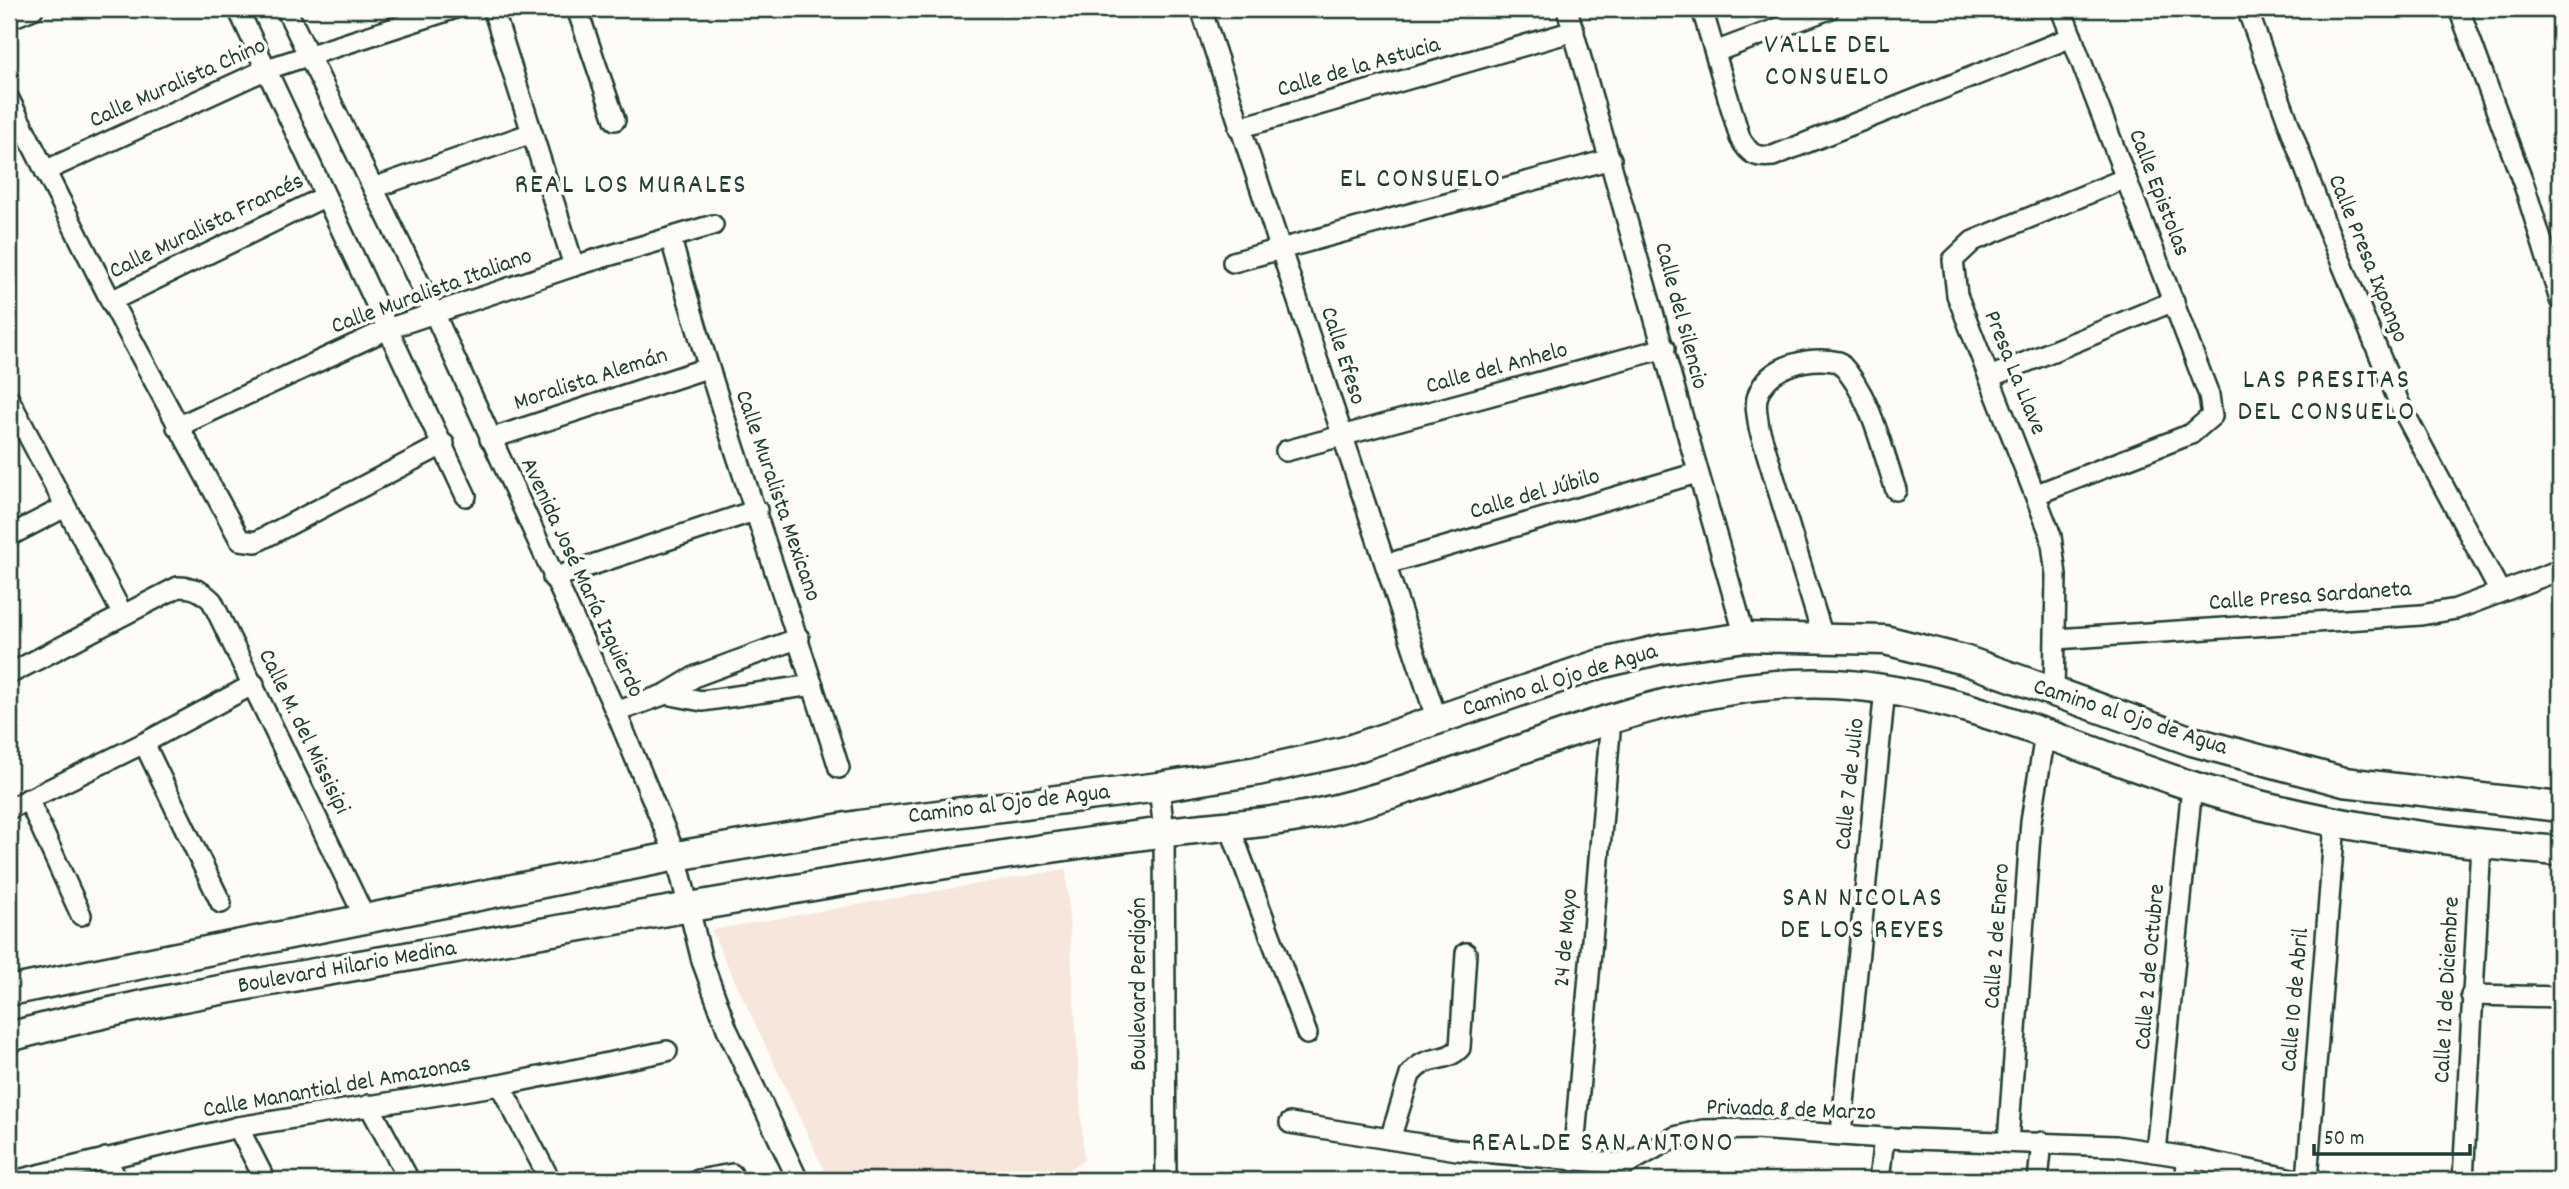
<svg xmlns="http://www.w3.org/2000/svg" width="2569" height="1189" viewBox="0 0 2569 1189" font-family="Dekko,sans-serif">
	<rect width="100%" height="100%" fill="#fdfcf7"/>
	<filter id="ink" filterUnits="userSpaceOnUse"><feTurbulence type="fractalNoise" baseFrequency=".0143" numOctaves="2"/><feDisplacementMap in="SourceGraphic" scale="14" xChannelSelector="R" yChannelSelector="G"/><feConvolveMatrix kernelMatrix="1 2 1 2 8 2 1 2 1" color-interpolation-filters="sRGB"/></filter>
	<g filter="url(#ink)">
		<path fill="#f6e6db" d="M1066,869L1084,1160L1052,1180H829L711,930Z"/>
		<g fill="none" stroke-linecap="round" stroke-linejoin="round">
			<g stroke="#1f3d34" stroke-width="24">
				<g id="street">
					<path d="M238,9L466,496"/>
					<path d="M286,9L435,315L616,712L676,856L702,961L727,1029L798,1180"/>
					<path d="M493,9L574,266"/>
					<path d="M577,9L615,120"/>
					<path d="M1201,9L1437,720"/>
					<path d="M1567,9L1745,637"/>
					<path d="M1702,9L1740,138C1749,154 1755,158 1773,156L2072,37"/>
					<path d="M2247,9L2324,220L2400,405L2500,592"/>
					<path d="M2459,9L2525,188L2560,300"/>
					<path d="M9,19L33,9"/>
					<path d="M1715,52L1829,9"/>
					<path d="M9,99L111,301L240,540L256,542L444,444"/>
					<path d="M1239,128L1574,31"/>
					<path d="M45,171L267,69L453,9"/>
					<path d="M373,188L532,133"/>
					<path d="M671,239C720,417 784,591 839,768"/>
					<path d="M1233,262L1611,159"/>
					<path d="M111,301L324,197"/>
					<path d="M1990,377L2174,301"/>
					<path d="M9,399L123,615"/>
					<path d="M177,427L390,328L574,266L713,225"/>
					<path d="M490,439L707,368"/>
					<path d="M1286,451L1665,348"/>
					<path d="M2037,494L2191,434L2212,416L2209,395L2061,9"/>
					<path d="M9,536L65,507"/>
					<path d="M1387,564L1697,473"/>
					<path d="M553,578L757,510"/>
					<path d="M1823,637L1759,428C1758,418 1754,405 1758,395C1769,364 1811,356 1839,362C1871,395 1881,447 1896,490"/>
					<path d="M2056,639L2421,615L2456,609L2560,570"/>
					<path d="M9,674L178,587C193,587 201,590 212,601L366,920"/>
					<path d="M666,694L702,701L813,685"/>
					<path d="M2054,694L2056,575L2051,536L1957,295L1953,260L1973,241L2126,178"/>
					<path d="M616,712L666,694L696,676L799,638"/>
					<path d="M144,743L221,903"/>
					<path d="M1159,787L1164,832L1166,1180"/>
					<path d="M28,799L81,915"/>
					<path d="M9,809L144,743L254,684"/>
					<path d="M1229,825L1307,1034"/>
					<path d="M2471,995L2560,997"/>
					<path d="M500,1085L550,1180"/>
					<path d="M369,1105L409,1180"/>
					<path d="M1290,1123L1457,1150L1627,1164L1675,1137L1703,1130L1755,1129L1884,1138L2116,1146L2187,1157L2297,1180"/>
					<path d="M238,1127L265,1180"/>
					<path d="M1841,1134L1885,689"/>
					<path d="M1390,1139L1410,1075C1426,1053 1445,1064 1460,1048L1466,953"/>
					<path d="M2008,1142L2031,821L2045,735"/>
					<path d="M2156,1152L2192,786"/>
					<path d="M106,1158L117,1180"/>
					<path d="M1573,1161L1611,720"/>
					<path d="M18,1180L238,1127L500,1085L667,1051"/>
					<path d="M698,1180L732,1174"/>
					<path d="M1879,1180L1884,1138"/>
					<path d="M2038,1180L2042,1142"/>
					<path d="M2186,1180L2187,1157"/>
					<path d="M2307,1180L2335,823"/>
					<path d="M2463,1180L2481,844"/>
				</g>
			</g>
			<g stroke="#1f3d34" stroke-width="33">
				<g id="secondary">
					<path d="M9,991L676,856L859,825L1159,787L1257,771L1346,751L1600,664L1662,649L1745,637L1885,640L1964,660L2192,741L2344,782L2560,807"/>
					<path d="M9,1037C148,999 291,978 433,952C627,918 821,883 1016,853C1072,845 1128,836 1185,830C1228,825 1272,823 1315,814C1489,776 1652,676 1834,684C1957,690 2071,747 2186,784C2307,823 2434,841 2560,851"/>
				</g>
			</g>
			<use href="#street" stroke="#fdfcf7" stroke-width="19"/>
			<use href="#secondary" stroke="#fdfcf7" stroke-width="28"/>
		</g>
	</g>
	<g text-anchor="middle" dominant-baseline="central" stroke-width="7" stroke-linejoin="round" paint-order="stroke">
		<g font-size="24" fill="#1f3d34" stroke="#fdfcf7">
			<text transform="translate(1359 68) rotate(-16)">Calle de la Astucia</text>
			<text transform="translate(178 84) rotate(-24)">Calle Muralista Chino</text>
			<text transform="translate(2158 193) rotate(69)">Calle Epistolas</text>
			<text transform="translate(207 227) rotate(-26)">Calle Muralista Francés</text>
			<text transform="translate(2367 259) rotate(68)">Calle Presa Ixpango</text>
			<text transform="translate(432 292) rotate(-20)">Calle Muralista Italiano</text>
			<text transform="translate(1680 316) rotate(75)">Calle del Silencio</text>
			<text transform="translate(1342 356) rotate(72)">Calle Efeso</text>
			<text transform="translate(1497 369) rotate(-15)">Calle del Anhelo</text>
			<text transform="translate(2014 373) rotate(68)">Presa La Llave</text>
			<text transform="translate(591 380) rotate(-18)">Moralista Alemán</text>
			<text transform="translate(1535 495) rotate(-16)">Calle del Júbilo</text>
			<text transform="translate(777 496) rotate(71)">Calle Muralista Mexicano</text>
			<text transform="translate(581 578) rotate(65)">Avenida José María Izquierdo</text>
			<text transform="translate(2310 597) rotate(-4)">Calle Presa Sardaneta</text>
			<text transform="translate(1560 681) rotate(-17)">Camino al Ojo de Agua</text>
			<text transform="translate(2130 718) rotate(18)">Camino al Ojo de Agua</text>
			<text transform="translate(303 732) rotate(64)">Calle M. del Missisipi</text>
			<text transform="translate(1851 784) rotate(-84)">Calle 7 de Julio</text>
			<text transform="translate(1009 805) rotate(-7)">Camino al Ojo de Agua</text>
			<text transform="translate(1998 936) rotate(-86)">Calle 2 de Enero</text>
			<text transform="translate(1567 938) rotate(-85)">24 de Mayo</text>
			<text transform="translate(2151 967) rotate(-85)">Calle 2 de Octubre</text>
			<text transform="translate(347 968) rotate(-10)">Boulevard Hilario Medina</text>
			<text transform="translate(1140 984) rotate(-90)">Boulevard Perdigón</text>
			<text transform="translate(2448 990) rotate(-87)">Calle 12 de Diciembre</text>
			<text transform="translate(2296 1000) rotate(-85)">Calle 10 de Abril</text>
			<text transform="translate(337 1088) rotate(-10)">Calle Manantial del Amazonas</text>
			<text transform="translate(1791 1111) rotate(2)">Privada 8 de Marzo</text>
		</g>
		<g font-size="28" letter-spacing="2" fill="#1f3d34" stroke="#fdfcf7">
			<text x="1828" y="47">VALLE DEL<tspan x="1828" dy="32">CONSUELO</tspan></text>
			<text x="1421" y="181">EL CONSUELO</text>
			<text x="631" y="187">REAL LOS MURALES</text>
			<text x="2327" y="382">LAS PRESITAS<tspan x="2327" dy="32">DEL CONSUELO</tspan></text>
			<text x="1863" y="900">SAN NICOLAS<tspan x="1863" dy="32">DE LOS REYES</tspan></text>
			<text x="1603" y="1145">REAL DE SAN ANTONO</text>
		</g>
	</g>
	<rect width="2569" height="1189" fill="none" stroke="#fdfcf7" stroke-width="35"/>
	<rect x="18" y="18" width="2534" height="1154" fill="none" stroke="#1f3d34" stroke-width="2.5" filter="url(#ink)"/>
	<path d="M2314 1144v10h156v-10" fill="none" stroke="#1f3d34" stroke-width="3.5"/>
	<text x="2324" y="1144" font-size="21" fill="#1f3d34" stroke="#fdfcf7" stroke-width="5" paint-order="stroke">50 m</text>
</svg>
